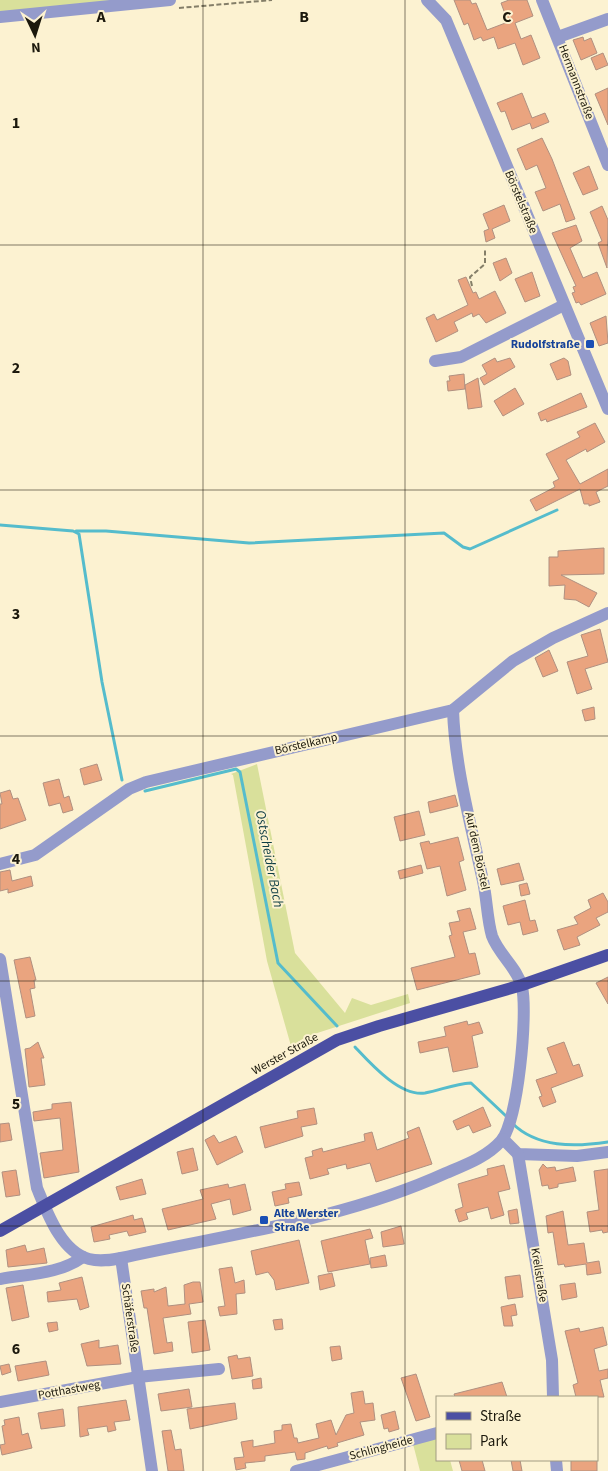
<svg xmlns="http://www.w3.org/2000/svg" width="608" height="1471" viewBox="0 0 608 1471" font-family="'Source Sans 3',sans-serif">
	<rect width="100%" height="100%" fill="#fcf2d1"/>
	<g fill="#d9e09b">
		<path d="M0,0H142L0,14Z"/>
		<path d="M257,764L295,953L345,1013L352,998L371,1005L408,994L410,1003L308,1036L291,1046L267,961L233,775L231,774Z"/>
		<path d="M437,1438V1460H450L453,1471H420L413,1444Z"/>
	</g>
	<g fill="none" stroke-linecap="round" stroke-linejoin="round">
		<g stroke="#55bccc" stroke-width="3">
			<path d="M0,525L73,531L79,534L102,682L122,780"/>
			<path d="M76,531H106L249,543L444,533L463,547L470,549L557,510"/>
			<path d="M145,791L236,769L240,772L278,963L337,1026"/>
			<path d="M355,1047C370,1063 400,1097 425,1093C441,1090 454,1084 471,1083L506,1116"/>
			<path d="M512,1123C537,1148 575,1147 608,1142"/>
		</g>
	</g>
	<g fill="#eaa47f" stroke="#b09080">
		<path d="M454,0H470L472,4L476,3L487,30L508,22L501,3L509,0H527L533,16L515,23L521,39L531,35L540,58L523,65L515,43L498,49L494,37L483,41L481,37L474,40L468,23L464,25Z"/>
		<path d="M583,37L584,41L591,38L597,53L581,60L573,40Z"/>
		<path d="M603,53L608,65L596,70L591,58Z"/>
		<path d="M608,88V125L595,94Z"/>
		<path d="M522,93L532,118L545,113L549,122L532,129L530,123L512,130L505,111L501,112L497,103Z"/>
		<path d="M542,138L552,159L575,219L566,222L560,204L543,211L535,192L546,188L537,165L526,170L517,149Z"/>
		<path d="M589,166L598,189L583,195L573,173Z"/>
		<path d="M504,205L510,221L492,229L495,238L486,242L484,231L489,229L483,214Z"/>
		<path d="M602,206L608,220L607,268L598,243L602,241L590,212Z"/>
		<path d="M576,225L582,241L570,248L583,278L597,272L606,294L581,305L579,302L576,303L572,293L575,292L573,287L576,286L552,233Z"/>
		<path d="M506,258L512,273L500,281L493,263Z"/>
		<path d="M532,272L540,296L525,302L515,279Z"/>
		<path d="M466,277L473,293L476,292L479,299L495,291L506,313L486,323L479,314L473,317L472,313L454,322L458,331L436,342L426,318L434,314L437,320L468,305L458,280Z"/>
		<path d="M606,316L608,343L599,346L590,323Z"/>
		<path d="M495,358L497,362L510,358L515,367L484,385L480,378L487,374L482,365Z"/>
		<path d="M564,358L568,361L571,375L557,380L550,364Z"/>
		<path d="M464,374L465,389L448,391L447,381H450L449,376Z"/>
		<path d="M478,378L482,407L468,409L465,385Z"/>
		<path d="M515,388L524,404L503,416L494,401Z"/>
		<path d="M581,393L587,407L547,422L546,419L541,421L538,413Z"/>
		<path d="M595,423L605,442L587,452L586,449L566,460L580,484L608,469V486L596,492L600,502L589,506V504H584L580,489L536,511L530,500L555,487L553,482L559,479L546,454L580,437L577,432Z"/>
		<path d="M604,548V574L561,575L597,593L589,607L576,600L564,599L565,585L549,586V557H558V551Z"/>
		<path d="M600,629L608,662L585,669L592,689L577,694L567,662L588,656L581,635Z"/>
		<path d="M549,650L558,671L543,677L535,658Z"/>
		<path d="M594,707L595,719L585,721L582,710Z"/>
		<path d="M97,764L102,780L84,785L80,769Z"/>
		<path d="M59,779L64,798L69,796L73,810L63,813L60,803L49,806L43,783Z"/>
		<path d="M10,790L13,799L18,798L26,820L0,829V804H2L0,793Z"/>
		<path d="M455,795L458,806L430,813L428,802Z"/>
		<path d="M419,811L425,835L400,841L394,817Z"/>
		<path d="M458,837L464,860L459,862L466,890L447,896L440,866L427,869L420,843L429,841L430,844Z"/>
		<path d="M519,863L524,880L501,885L497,869Z"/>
		<path d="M421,865L423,873L400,879L398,871Z"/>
		<path d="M10,870L12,881L31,876L33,886L8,893V889L0,891V872Z"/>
		<path d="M527,883L530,894L521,896L519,885Z"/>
		<path d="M603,893L608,902V912L596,918L600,925L577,937L580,945L564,950L557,930L578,924L574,917L591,908L588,900Z"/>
		<path d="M525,900L530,921L535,920L538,931L523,935L520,922L508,925L503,906Z"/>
		<path d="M470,908L476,929L463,932L469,954L475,953L480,974L417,990L411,968L455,957L449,936L452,935L449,923L460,921L457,911Z"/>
		<path d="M30,957L36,980H34L35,988L30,989L35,1016L26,1018L14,960Z"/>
		<path d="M608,977V1004L596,983Z"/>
		<path d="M467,1021L468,1025L479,1022L483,1033L472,1036L478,1067L453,1072L448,1047L420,1053L418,1042L446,1036L444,1027Z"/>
		<path d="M38,1042L44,1058H41L45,1085L29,1087L25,1049L30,1048Z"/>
		<path d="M564,1042L573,1066L579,1064L583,1076L551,1088L556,1102L543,1107L539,1097L542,1096L536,1080L557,1073L547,1048Z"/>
		<path d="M71,1102L79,1172L44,1178L40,1153L63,1150L60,1118L34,1121L33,1112L52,1109V1104Z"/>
		<path d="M483,1107L491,1126L473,1133L469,1125L457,1130L453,1121Z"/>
		<path d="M314,1108L317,1124L301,1127L303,1136L265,1148L260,1127L298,1118L297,1111Z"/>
		<path d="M9,1123L12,1140L0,1142V1124Z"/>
		<path d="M419,1127L432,1164L376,1182L370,1163L347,1169L346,1164L327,1169L329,1174L310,1179L305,1158L313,1156L312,1151L322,1148L323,1152L365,1141L364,1134L372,1132L377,1150L409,1138L407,1132Z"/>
		<path d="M214,1135L219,1143L236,1136L243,1152L217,1165L205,1140Z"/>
		<path d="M193,1148L198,1170L182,1174L177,1152Z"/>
		<path d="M543,1164L547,1168L555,1167L556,1171L573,1167L576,1181L558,1184V1187L549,1189L548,1185L542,1186L539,1170Z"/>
		<path d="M504,1165L510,1189L498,1192L504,1215L491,1219L488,1207L466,1213L468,1219L459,1222L455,1210L463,1207L458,1184L488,1175L487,1169Z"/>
		<path d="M608,1169V1232L603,1233L602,1230L590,1232L587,1212L599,1210L594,1171Z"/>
		<path d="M16,1170L20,1195L6,1197L2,1172Z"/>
		<path d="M142,1179L146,1194L120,1200L116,1187Z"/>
		<path d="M299,1182L302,1195L288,1198L289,1203L275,1206L272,1192L286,1189L285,1184Z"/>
		<path d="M228,1184L229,1188L245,1184L251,1210L233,1215L230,1199L211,1204L216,1219L168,1230L162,1209L203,1199L200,1190Z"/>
		<path d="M517,1209L519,1223L510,1224L508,1211Z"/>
		<path d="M563,1211L568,1245L584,1243L587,1263L599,1261L601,1273L587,1275L586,1264L565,1267L564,1264L558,1265L553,1232L548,1233L546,1216Z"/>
		<path d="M133,1215L134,1220L142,1218L146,1232L129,1236L127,1231L109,1235L110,1239L94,1242L91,1227Z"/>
		<path d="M401,1226L404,1244L383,1247L381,1232Z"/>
		<path d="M370,1229L373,1238L365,1240L370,1264L328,1272L321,1241Z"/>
		<path d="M299,1240L309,1283L276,1290L274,1280L268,1272L256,1275L251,1251Z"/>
		<path d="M25,1245L27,1252L44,1248L47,1263L8,1267L6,1250Z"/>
		<path d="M385,1255L387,1266L371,1268L370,1258Z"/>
		<path d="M232,1267L235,1283L244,1280L245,1293L236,1294L237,1314L220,1316L218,1307L225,1306L219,1269Z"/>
		<path d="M332,1273L335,1286L320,1290L318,1276Z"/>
		<path d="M520,1275L523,1297L508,1299L505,1277Z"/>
		<path d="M82,1277L89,1307L80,1310L77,1299L48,1302L47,1292L61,1290L59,1283Z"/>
		<path d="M193,1282H200L203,1302L189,1304L191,1314L163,1318L167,1343L172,1342L173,1351L154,1354L147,1308H144L141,1291L154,1289V1292L166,1287L168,1306L185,1304L184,1285Z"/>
		<path d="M575,1283L577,1297L562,1300L560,1285Z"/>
		<path d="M23,1285L29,1317L12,1321L6,1288Z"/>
		<path d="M515,1304L517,1315L511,1316L513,1326H504L501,1307Z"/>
		<path d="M282,1319L283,1329L275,1330L273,1320Z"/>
		<path d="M205,1320L210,1350L192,1353L188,1322Z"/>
		<path d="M57,1322L58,1330L49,1332L47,1323Z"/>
		<path d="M603,1327L607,1345L594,1349L599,1371L608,1369V1378L600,1380L604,1397H576L573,1385L578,1383L565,1331L579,1328L580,1332Z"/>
		<path d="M99,1340V1348L118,1345L121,1364L87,1366L81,1344Z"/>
		<path d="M340,1346L342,1359L332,1361L330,1347Z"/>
		<path d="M237,1355L238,1359L250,1357L253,1376L232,1379L228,1357Z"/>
		<path d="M46,1361L49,1375L18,1381L15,1366Z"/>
		<path d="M9,1364L11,1372L2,1375L0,1366Z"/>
		<path d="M416,1374L430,1417L416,1421L401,1378Z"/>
		<path d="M261,1378L262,1388L253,1389L252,1380Z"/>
		<path d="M502,1382L507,1397H455L454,1394Z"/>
		<path d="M189,1389L192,1407L161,1411L158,1394Z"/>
		<path d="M363,1391L365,1404L373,1403L375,1420L360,1422L364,1435L337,1443L338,1446L328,1449L327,1446L305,1453V1459L297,1460L295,1452L265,1456V1461L245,1463L246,1468L236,1470L234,1458L244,1457L241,1442L253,1440V1447L275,1443L274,1431L282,1430V1425L291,1424L294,1438H297L298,1443L319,1438L316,1424L331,1420L336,1435L346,1415L354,1413L351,1393Z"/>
		<path d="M126,1400L130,1420L114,1422L116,1430L108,1432L107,1426L87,1429L89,1435L80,1437L78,1407Z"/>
		<path d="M235,1403L237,1419L190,1429L187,1409Z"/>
		<path d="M63,1409L65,1426L41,1429L38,1413Z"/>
		<path d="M395,1411L399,1429L389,1432L388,1428L384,1429L381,1415Z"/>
		<path d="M19,1417L22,1435L28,1433L32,1448L2,1455L0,1445L5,1444L2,1426L5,1425L4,1420Z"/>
		<path d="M171,1430L175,1450L181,1449L184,1471H168L162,1431Z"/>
		<path d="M459,1460H482L485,1471H462Z"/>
		<path d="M511,1460H520L522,1471H513Z"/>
		<rect x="571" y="1460" width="26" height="11"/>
	</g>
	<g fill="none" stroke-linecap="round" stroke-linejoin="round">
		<g stroke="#847e68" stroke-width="2" stroke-dasharray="5 2.5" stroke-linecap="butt">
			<path d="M179,8L272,0"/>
			<path d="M472,286L470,277L485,264V249"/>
		</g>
		<g stroke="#949bcb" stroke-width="12">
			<path d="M427,0L446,20L608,409"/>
			<path d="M542,0L608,165"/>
			<path d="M0,17L170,0"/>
			<path d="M558,37L608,19"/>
			<path d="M435,361L461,357L564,305"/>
			<path d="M0,864L35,855L129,789L146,782L453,710L513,661L553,638L608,613"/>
			<path d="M0,959L37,1188C47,1212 61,1252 89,1259C100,1262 111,1260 121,1258C230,1234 343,1220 446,1173C465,1165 487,1157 501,1141C518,1122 528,1013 522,987C517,967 499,955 492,936C487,919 487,899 483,881C471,825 455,768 453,710"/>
			<path d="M503,1139L518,1154L577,1156L608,1152"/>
			<path d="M518,1154L552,1360L553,1397"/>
			<path d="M121,1258L152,1471"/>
			<path d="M0,1279C28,1274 60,1274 83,1257"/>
			<path d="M0,1402L138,1377L219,1369"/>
			<path d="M556,1460L557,1471"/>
			<path d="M296,1471L437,1433"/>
		</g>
		<path stroke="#4b4fa3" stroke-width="12" d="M0,1231L337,1040L379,1026L522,985L608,955"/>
	</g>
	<path fill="none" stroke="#1b180c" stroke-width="1" stroke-opacity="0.55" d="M203,0V1471M405,0V1471M0,245H608M0,490H608M0,736H608M0,981H608M0,1226H608"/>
	<g fill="#1a4fb4" stroke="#fcf2d1" stroke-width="2">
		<rect x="585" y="339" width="10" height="10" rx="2.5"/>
		<rect x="259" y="1215" width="10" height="10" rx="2.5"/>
	</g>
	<g text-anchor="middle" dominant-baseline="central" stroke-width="4" stroke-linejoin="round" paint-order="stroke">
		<g font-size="12" fill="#1b180c" stroke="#fcf2d1">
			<text transform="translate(576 82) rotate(69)">Hermannstraße</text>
			<text transform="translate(521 202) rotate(67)">Börstelstraße</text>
			<text transform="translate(306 744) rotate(-13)">Börstelkamp</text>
			<text transform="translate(477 851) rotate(78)">Auf dem Börstel</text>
			<text transform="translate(285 1054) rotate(-29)">Werster Straße</text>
			<text transform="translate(539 1275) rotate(81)">Krellstraße</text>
			<text transform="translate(130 1318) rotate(82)">Schäferstraße</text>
			<text transform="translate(69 1390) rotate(-10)">Potthastweg</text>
			<text transform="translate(381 1448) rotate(-15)">Schlingheide</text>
		</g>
		<g font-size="12" font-weight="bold" fill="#164399" stroke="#fcf2d1" text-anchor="end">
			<text x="580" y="344">Rudolfstraße</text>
			<text x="274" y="1213" text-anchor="start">Alte Werster<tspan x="274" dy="14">Straße</tspan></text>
		</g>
		<g font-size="14" font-style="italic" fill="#0d3d44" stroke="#fcf2d1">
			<text transform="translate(269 859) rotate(79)">Ostscheider Bach</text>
		</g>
	</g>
	<g font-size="16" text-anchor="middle" font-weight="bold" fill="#1b180c" stroke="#fcf2d1" stroke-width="4" stroke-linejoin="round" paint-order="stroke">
		<text x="101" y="22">A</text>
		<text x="304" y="22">B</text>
		<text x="507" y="22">C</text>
		<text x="16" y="128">1</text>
		<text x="16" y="373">2</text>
		<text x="16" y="619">3</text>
		<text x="16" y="864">4</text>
		<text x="16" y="1109">5</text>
		<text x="16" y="1354">6</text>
	</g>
	<rect x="436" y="1396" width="162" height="65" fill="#fcf2d1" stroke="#a29b82"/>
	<rect x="446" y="1412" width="25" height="8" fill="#4b4fa3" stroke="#a29b82"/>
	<text x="480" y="1421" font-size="15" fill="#1b180c">Straße</text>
	<rect x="446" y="1434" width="25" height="15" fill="#d9e09b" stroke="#a29b82"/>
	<text x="480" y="1446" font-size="15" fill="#1b180c">Park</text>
	<g transform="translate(35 35) rotate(176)" stroke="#fcf2d1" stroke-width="4" paint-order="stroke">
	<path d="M0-4L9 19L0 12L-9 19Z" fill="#1b180c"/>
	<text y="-8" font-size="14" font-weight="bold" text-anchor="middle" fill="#1b180c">N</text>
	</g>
</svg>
